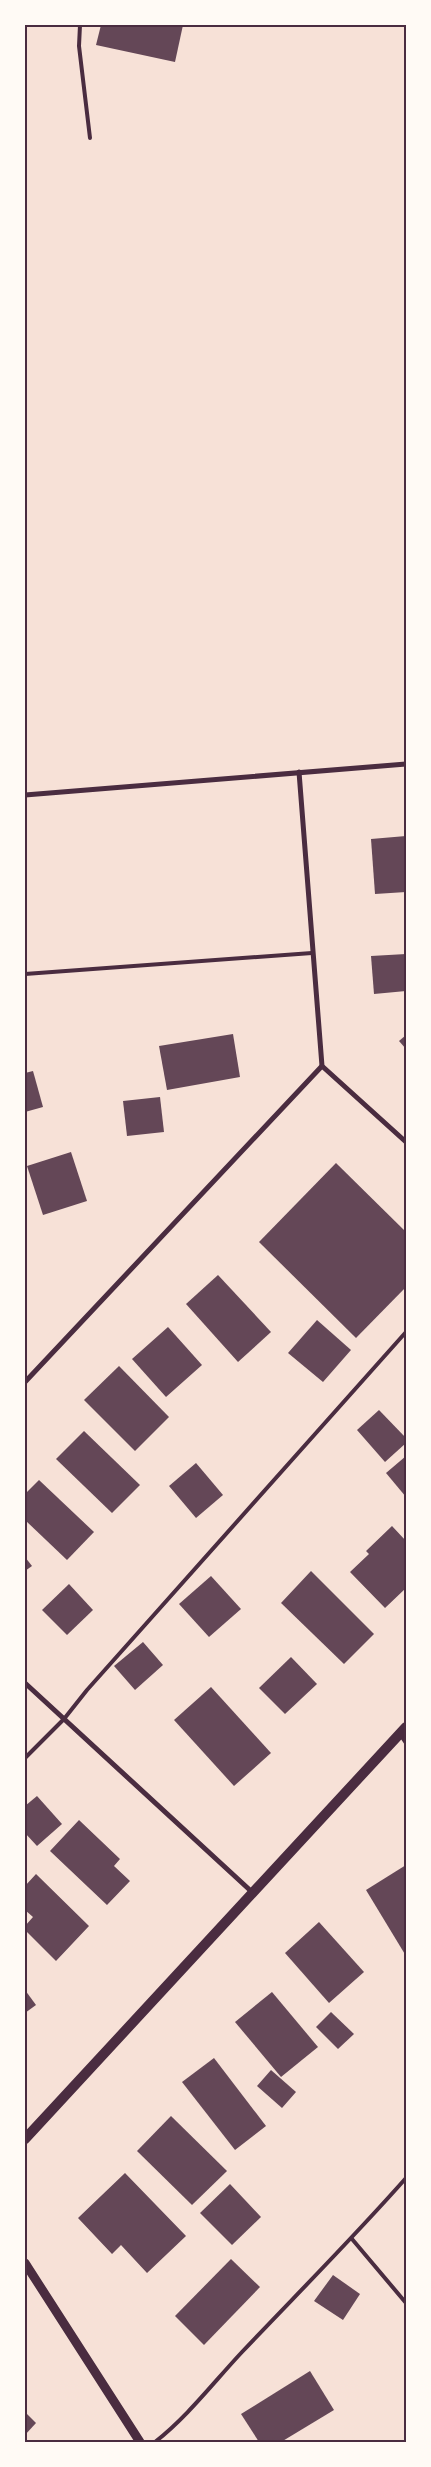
<svg xmlns="http://www.w3.org/2000/svg" width="431" height="2467" viewBox="0 0 431 2467" font-family="'Titillium Web',sans-serif">
	<rect width="100%" height="100%" fill="#f7e1d7"/>
	<g fill="#644757">
		<path d="M101,25H183L175,62L96,45Z"/>
		<path d="M406,836V892L375,894L371,839Z"/>
		<path d="M406,954V991L374,994L371,956Z"/>
		<path d="M233,1034L240,1077L167,1090L159,1046Z"/>
		<path d="M406,1035V1049L399,1041Z"/>
		<path d="M33,1071L43,1107L25,1112V1073Z"/>
		<path d="M160,1097L164,1132L127,1136L123,1101Z"/>
		<path d="M71,1152L87,1201L43,1215L27,1166Z"/>
		<path d="M336,1163L406,1232V1287L356,1338L259,1242Z"/>
		<path d="M218,1275L271,1332L238,1362L186,1304Z"/>
		<path d="M317,1320L351,1350L323,1382L288,1353Z"/>
		<path d="M168,1327L202,1365L166,1397L132,1359Z"/>
		<path d="M119,1366L169,1417L135,1451L84,1400Z"/>
		<path d="M379,1410L406,1438V1443L385,1462L357,1430Z"/>
		<path d="M84,1431L140,1485L112,1513L56,1459Z"/>
		<path d="M406,1456V1497L386,1473Z"/>
		<path d="M196,1463L223,1495L196,1518L169,1486Z"/>
		<path d="M39,1480L94,1532L67,1560L25,1520V1494Z"/>
		<path d="M392,1526L406,1541V1588L385,1608L350,1572L369,1554L366,1551Z"/>
		<path d="M25,1557L32,1566L25,1571Z"/>
		<path d="M311,1571L374,1634L344,1664L281,1603Z"/>
		<path d="M211,1576L241,1609L209,1637L179,1604Z"/>
		<path d="M69,1584L93,1610L67,1635L42,1610Z"/>
		<path d="M143,1642L163,1665L135,1690L114,1666Z"/>
		<path d="M291,1657L317,1684L285,1714L259,1688Z"/>
		<path d="M211,1687L271,1753L234,1786L174,1720Z"/>
		<path d="M37,1796L62,1824L37,1846L25,1833V1806Z"/>
		<path d="M79,1820L120,1859L114,1866L130,1881L107,1905L50,1851Z"/>
		<path d="M406,1865V1956L366,1890Z"/>
		<path d="M36,1874L89,1926L56,1961L25,1930V1926L33,1917L25,1910V1886Z"/>
		<path d="M319,1922L364,1972L329,2003L285,1953Z"/>
		<path d="M25,1990L36,2005L25,2013Z"/>
		<path d="M272,1992L318,2047L281,2077L235,2022Z"/>
		<path d="M331,2012L354,2034L338,2049L316,2027Z"/>
		<path d="M214,2058L266,2126L235,2150L182,2082Z"/>
		<path d="M271,2070L296,2092L282,2108L257,2086Z"/>
		<path d="M171,2116L227,2171L192,2205L137,2151Z"/>
		<path d="M125,2173L186,2236L147,2273L121,2245L112,2254L78,2218Z"/>
		<path d="M230,2184L261,2217L232,2245L200,2213Z"/>
		<path d="M231,2259L260,2287L204,2345L175,2316Z"/>
		<path d="M333,2275L360,2294L343,2320L314,2301Z"/>
		<path d="M310,2371L334,2410L281,2442H259L241,2414Z"/>
		<path d="M25,2412L36,2423L25,2435Z"/>
	</g>
	<g fill="none" stroke-linecap="round" stroke-linejoin="round">
		<g stroke="#4a2c40" stroke-width="4">
			<path d="M80,25L79,46L90,138"/>
			<path d="M25,974L312,953"/>
			<path d="M25,1758L64,1719L87,1690L406,1332"/>
			<path d="M352,2239L406,2303"/>
			<path d="M155,2442C188,2416 213,2383 242,2352C297,2294 353,2238 406,2178"/>
		</g>
		<g stroke="#4a2c40" stroke-width="5">
			<path d="M299,772L322,1066L406,1142"/>
			<path d="M25,795L406,764"/>
			<path d="M25,1382L322,1066"/>
			<path d="M25,1683L252,1892"/>
			<path d="M400,1733L406,1742"/>
		</g>
		<path stroke="#4a2c40" stroke-width="9" d="M25,2263L140,2442"/>
		<path stroke="#4a2c40" stroke-width="10" d="M25,2139L406,1727"/>
	</g>
	<rect width="431" height="2467" fill="none" stroke="#fffaf5" stroke-width="52"/>
	<rect x="26" y="26" width="379" height="2415" fill="none" stroke="#4a2c40" stroke-width="2"/>
</svg>
